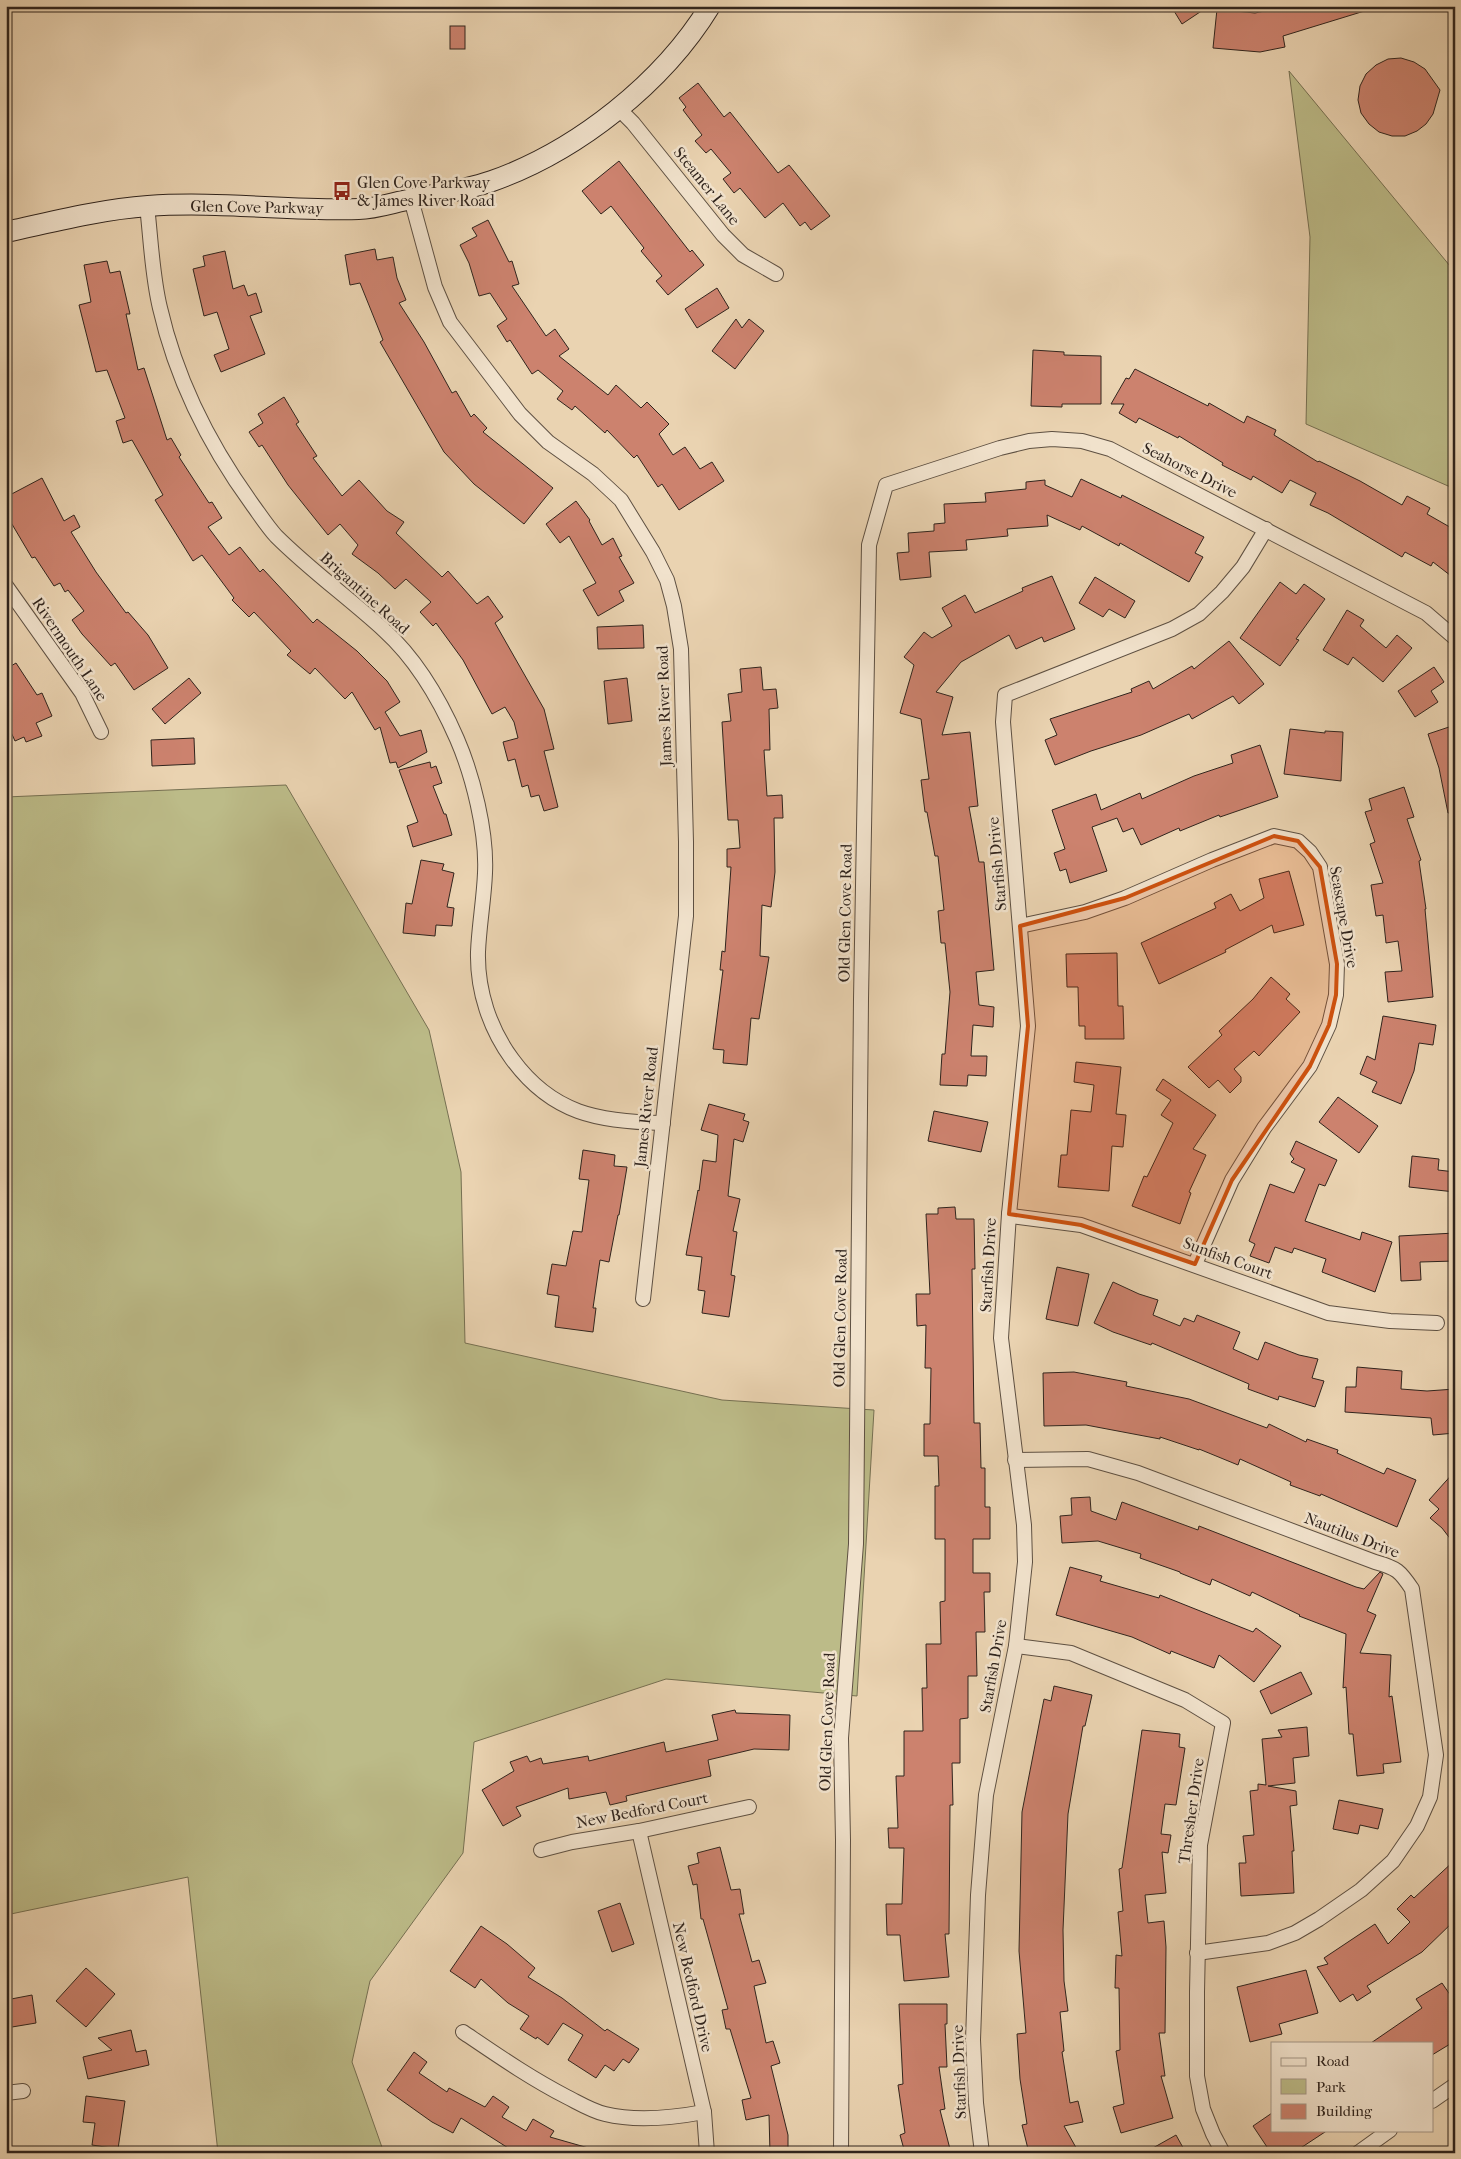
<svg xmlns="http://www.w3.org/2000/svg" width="1461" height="2159" viewBox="0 0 1461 2159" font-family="'IM FELL French Canon',serif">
	<rect width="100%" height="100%" fill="#ead3b1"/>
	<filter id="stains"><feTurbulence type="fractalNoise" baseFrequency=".004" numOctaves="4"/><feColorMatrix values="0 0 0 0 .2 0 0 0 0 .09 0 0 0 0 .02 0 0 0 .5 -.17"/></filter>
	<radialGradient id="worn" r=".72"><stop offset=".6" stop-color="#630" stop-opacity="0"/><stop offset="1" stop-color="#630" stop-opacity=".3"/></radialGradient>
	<g fill="#bcbb88" stroke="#767052">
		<path d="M1289,71L1455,272V489L1306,424L1310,237Z"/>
		<path d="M286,785L429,1030L461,1172L465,1343L722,1400L874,1410L857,1696L666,1679L474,1742L463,1853L370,1981L352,2062L384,2153H218L188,1877L6,1915V797Z"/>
	</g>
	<g fill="#cc826e" stroke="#30241d">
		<path d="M1171,6H1209L1182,24Z"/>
		<path d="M1288,6H1370L1371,9L1283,36L1285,47L1260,52L1213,48L1217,9L1255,13Z"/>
		<rect x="450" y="26" width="15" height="23"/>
		<path d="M1401,58L1414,62L1425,69L1440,90L1433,114L1426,124L1417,131L1405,136H1392L1379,132L1369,124L1361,113L1358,100L1360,86L1366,74L1376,65L1388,59Z"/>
		<path d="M698,83L724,117L730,112L778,173L789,165L830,216L811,230L805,222L800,226L783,203L765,218L740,188L734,193L723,179L731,173L711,149L706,153L695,141L702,135L683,110L686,107L679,98Z"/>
		<path d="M619,161L690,252L692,250L704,265L668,295L656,281L662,276L641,251L644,248L611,206L601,214L582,191Z"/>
		<path d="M488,220L509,262L512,261L519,284L512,286L546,336L555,329L569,349L559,356L608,395L616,385L641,408L647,402L669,424L659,434L673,455L685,447L700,469L712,462L724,481L679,510L662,484L658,487L637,455L634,458L607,430L605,433L575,406L572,410L557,399L563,391L538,370L532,374L510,340L507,342L497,326L507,319L490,293L479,296L469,263L460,245L477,236L472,228Z"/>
		<path d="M375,249L377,260L393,257L397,278L406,300L399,303L424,342L452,393L456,391L471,417L474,414L487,428L483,432L553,488L524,524L474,484L444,452L380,342L383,340L360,283L350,285L345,255Z"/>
		<path d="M225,251L233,289L244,285L248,296L256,293L262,312L250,316L265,354L221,372L214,355L229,349L217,312L204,316L193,269L205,266L203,256Z"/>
		<path d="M107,261L110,273L120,271L130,314H126L138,370L144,368L167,440L171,438L181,455L179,457L209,503L212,502L222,518L208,527L229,555L240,547L260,572L263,569L313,623L317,619L357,651L387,681L400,702L385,712L400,736L421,730L427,752L398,768L396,762L390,763L380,727L375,730L352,692L345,699L315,668L310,674L287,655L291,651L254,612L249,617L232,600L234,598L202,555L193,561L155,500L163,495L132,440L123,443L116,421L125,418L107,370L96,372L79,305L91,302L84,265Z"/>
		<path d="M717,288L729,308L697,328L685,309Z"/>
		<path d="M736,319L742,328L749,319L764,331L735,369L712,351Z"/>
		<path d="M1033,350L1064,352V355L1101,356V404H1062V407L1031,406Z"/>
		<path d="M1135,369L1208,406L1209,403L1244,423L1247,416L1276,430L1274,435L1318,462L1319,461L1360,481L1402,505L1407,496L1430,508L1427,514L1455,530V579L1433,562L1431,566L1405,552L1402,557L1328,513L1310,505L1316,493L1290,480L1282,493L1253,476L1251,480L1222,465L1223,463L1179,436L1178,438L1139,418L1136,423L1119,413L1124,404H1111L1126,378L1129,379Z"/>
		<path d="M284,397L299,422L296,424L317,456L313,458L342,496L359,480L387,511L404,522L396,533L442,577L448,571L477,604L488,596L503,617L495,623L544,709L554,749L544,751L558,807L544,811L539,795L531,797L528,785L522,787L515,759L508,761L503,742L518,738L514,722L505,707L492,714L463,660L436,623L433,626L420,612L431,602L406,579L395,589L378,573L352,554L358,545L340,524L328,535L288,485L262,445L259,447L249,432L263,423L258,414Z"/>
		<path d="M42,478L64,521L74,515L80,527L71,532L96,572L126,613L128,612L148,635L168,668L134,690L115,663L111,666L82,634L72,620L84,611L68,590L65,592L60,583L54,586L35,557L32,558L6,514V497Z"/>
		<path d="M1081,479L1121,498L1122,495L1204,537L1195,553L1203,557L1189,582L1120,543L1119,546L1082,526L1080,530L1047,515L1048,526L1007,529L1008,536L966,540L967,550L929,552L931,577L900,580L897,553L909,552L908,533L934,531V524L945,523L944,504L986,502L985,493L1026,489V482L1045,480V485L1072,497Z"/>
		<path d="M576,501L590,520L589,521L602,545L613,538L622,556L619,557L634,583L619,591L624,601L598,616L583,590L596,583L569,536L560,543L546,524Z"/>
		<path d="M1052,576L1075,629L1044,642L1042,637L1016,649L1009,635L961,662L936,692L953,697L942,735L970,732L978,806L969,807L979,862H984L994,970L976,972L979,1005L994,1007L993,1027L973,1025L971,1056H987L986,1076L968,1075L967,1086L940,1085L942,1054H945L950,992L945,943H941L938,911L944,910L938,856H935L927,812H925L921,780L929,779L921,719L900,713L914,665L904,657L924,632L932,638L952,626L942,608L965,595L975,613L1023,591L1022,588Z"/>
		<path d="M1095,577L1135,601L1125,618L1109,609L1103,617L1079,603Z"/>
		<path d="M1280,582L1296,594L1304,584L1325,599L1296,639L1299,640L1280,666L1240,638Z"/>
		<path d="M1347,610L1364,620L1360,626L1386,648L1397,635L1412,648L1383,682L1353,657L1348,665L1323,650Z"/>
		<path d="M643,625L644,648L598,649L597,627Z"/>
		<path d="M1229,641L1264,684L1239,704L1233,696L1192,719L1189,714L1141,735L1091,751L1055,765L1045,740L1057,735L1050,719L1132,692L1131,689L1149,681L1153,689L1192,666L1194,669Z"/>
		<path d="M16,663L37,695L42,693L52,716L36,723L42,736L26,742L24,737L15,741L6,721V669Z"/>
		<path d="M761,667L763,690L776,689L778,708L769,709L770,750H764L767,796L782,795L783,818H774L775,872L771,907L762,905L760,956L769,957L759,1019L751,1018L747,1065L723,1063L724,1050L713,1049L723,970H720L722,951L725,952L731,867H727V849L740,848L738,820H728L722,722L731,721L728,694L742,692L740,669Z"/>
		<path d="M1434,667L1444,682L1431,691L1438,702L1415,717L1398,691Z"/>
		<path d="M189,678L201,693L165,724L152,709Z"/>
		<path d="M627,678L632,721L608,724L604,681Z"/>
		<path d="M1455,725V812L1448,813L1439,768L1428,734Z"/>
		<path d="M1290,729L1325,733V731L1343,732L1341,781L1284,774Z"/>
		<path d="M194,738L195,764L152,766L151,740Z"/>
		<path d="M1260,745L1278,797L1220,817L1219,815L1180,831L1179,828L1141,845L1133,828L1123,832L1117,818L1092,827L1107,871L1070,883L1066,869L1060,871L1054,853L1065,849L1052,810L1096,794L1101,810L1140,793L1142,799L1194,776L1233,763L1231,755Z"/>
		<path d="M430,762L431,768L436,766L442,783L433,786L444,814H446L452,835L413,847L407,826L418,822L399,770Z"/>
		<path d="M1404,787L1414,817L1407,819L1421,860L1419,861L1426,909H1425L1433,997L1388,1002L1385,972L1402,971L1398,941L1386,943L1383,915L1376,916L1371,885L1383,883L1370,844L1375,842L1365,812L1372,810L1369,799Z"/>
		<path d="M421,860L444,864L442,870L454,873L447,907L454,908L452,926L436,925L435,936L403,933L406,903L412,904Z"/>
		<path d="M1289,871L1304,925L1274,933L1272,925L1225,950L1226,952L1159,984L1141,943L1216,908L1214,903L1231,894L1240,911L1264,898L1259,879Z"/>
		<path d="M1117,953L1118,1006H1123L1124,1039H1085V1026H1079L1078,987H1067L1066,954Z"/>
		<path d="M1271,977L1290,994L1286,999L1300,1012L1259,1056L1254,1051L1234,1069L1241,1077V1082L1230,1093L1218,1080L1209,1088L1188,1067L1222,1035L1219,1031L1253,999Z"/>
		<path d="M1383,1016L1436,1025L1433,1045L1419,1043L1414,1071L1401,1104L1372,1092L1377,1082L1360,1074L1367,1056L1375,1060Z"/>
		<path d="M1076,1062L1121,1067L1116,1114L1126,1115L1123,1147L1112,1146L1109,1191L1058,1187L1061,1155H1067L1071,1110L1091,1112L1094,1085L1074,1082Z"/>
		<path d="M1163,1079L1216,1115L1193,1149L1206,1155L1189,1192L1191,1193L1180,1224L1132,1206L1144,1176L1147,1177L1173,1123L1161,1115L1171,1100L1156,1090Z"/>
		<path d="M1338,1097L1378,1126L1359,1153L1319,1122Z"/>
		<path d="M709,1104L745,1114L743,1120L749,1122L743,1142L734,1139L728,1196L740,1199L733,1231L737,1232L731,1275L735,1276L729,1317L702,1313L705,1291L698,1290L702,1257L686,1255L698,1190L699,1191L703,1160L716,1162L718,1135L701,1130Z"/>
		<path d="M934,1111L988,1122L981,1152L928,1141Z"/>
		<path d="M1296,1141L1337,1160L1325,1186L1319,1184L1305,1221L1360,1240L1362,1232L1392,1242L1375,1292L1322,1272L1326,1259L1294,1248L1292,1253L1275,1247L1269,1263L1250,1256L1255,1244L1249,1241L1270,1184L1294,1193L1305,1169L1291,1162L1294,1159L1290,1154Z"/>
		<path d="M583,1150L615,1155L614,1166L627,1167L619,1215H618L609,1262L600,1260L593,1308H596L593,1332L555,1327L559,1296L547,1294L552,1264L566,1266L573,1231L582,1232L589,1180L579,1179Z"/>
		<path d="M1412,1156L1439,1159L1438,1170L1455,1172V1192L1409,1187Z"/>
		<path d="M955,1207L956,1219H974L975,1269H972L974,1423H980L981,1468H985V1507H990V1539H973V1573H990V1592H984L985,1632H976L977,1676H968V1718L960,1719V1763H952L953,1805H950L949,1934H945L949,1977L904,1981L900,1935H887L886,1904H902L904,1848H889L888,1828H898L896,1776H904V1731H923L922,1688H927L926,1644H941L940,1602L945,1601V1539H935V1486H939L938,1456H924V1424H930L931,1368H925L926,1325L917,1326L916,1294H930L926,1214H938V1208Z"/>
		<path d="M1455,1233V1261L1420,1262L1421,1280L1401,1281L1399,1236Z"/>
		<path d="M1057,1267L1089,1274L1078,1326L1046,1319Z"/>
		<path d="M1113,1282L1139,1294L1158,1300L1153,1315L1180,1326L1184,1318L1194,1322L1197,1315L1240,1332L1233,1349L1258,1360L1265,1342L1299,1355L1318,1359L1312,1378L1324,1381L1315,1407L1279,1396L1278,1400L1248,1389L1249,1384L1152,1343L1151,1345L1113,1332L1094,1323Z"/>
		<path d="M1357,1367L1402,1371L1401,1389L1427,1391L1455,1389V1433L1433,1435L1431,1418L1345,1412L1346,1387H1356Z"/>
		<path d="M1074,1372L1127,1382L1126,1386L1189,1399L1267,1428L1269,1424L1306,1442L1307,1439L1338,1450L1337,1453L1384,1474L1387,1468L1416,1480L1397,1527L1321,1494L1320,1496L1290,1485L1291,1482L1240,1459L1238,1465L1199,1449V1450L1160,1437V1439L1086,1425L1044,1426L1043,1373Z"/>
		<path d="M1455,1471V1545L1442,1528L1430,1518L1439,1509L1429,1500Z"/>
		<path d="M1090,1497L1091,1511L1116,1520L1122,1502L1198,1530L1199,1526L1356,1587L1364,1589L1380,1572L1383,1574L1367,1611L1376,1615L1360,1653L1391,1655L1389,1697L1392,1696L1401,1762L1383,1764L1384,1773L1357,1776L1353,1734H1349L1346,1687L1343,1688L1346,1634L1299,1616L1300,1615L1252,1592L1250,1596L1212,1579L1210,1585L1180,1573V1572L1140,1558L1141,1554L1098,1541L1062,1543L1060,1516L1072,1515L1071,1498Z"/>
		<path d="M1070,1567L1102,1576L1100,1581L1159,1598L1160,1595L1253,1632L1256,1628L1281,1646L1254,1682L1219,1655L1214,1668L1171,1651L1170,1654L1132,1637L1056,1615Z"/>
		<path d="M1301,1672L1312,1694L1271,1714L1260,1691Z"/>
		<path d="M1054,1686L1092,1695L1085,1726H1083L1068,1814L1063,1930L1064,1981L1068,2011L1060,2012L1064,2051L1062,2052L1070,2103L1078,2101L1083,2122L1064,2126L1079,2153H1029L1022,2125L1027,2124L1020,2079L1017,2034L1026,2033L1019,1951L1022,1812L1044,1699L1051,1701Z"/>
		<path d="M735,1710L736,1713L790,1715L789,1750L754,1749L708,1760L711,1776L626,1796L627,1801L610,1805L606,1792L569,1799L568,1788L516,1807L521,1816L503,1826L482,1790L514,1771L510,1762L527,1756L530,1762L541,1758L543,1764L588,1756L589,1761L664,1742L666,1752L718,1740L712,1715Z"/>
		<path d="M1307,1727L1309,1756L1293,1758L1295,1783L1268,1786L1296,1791L1297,1805L1290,1806L1294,1851H1292L1294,1893L1241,1896L1239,1863H1246L1243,1836L1254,1835L1250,1791L1258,1790V1784L1266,1785L1262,1739L1282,1737L1278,1730Z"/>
		<path d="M1142,1730L1180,1734L1179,1747L1185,1748L1176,1805L1165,1804L1161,1834L1171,1835L1168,1853L1162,1852L1166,1893L1145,1895L1148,1923L1164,1921L1166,1947L1165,2033H1159L1165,2076H1161L1173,2118L1121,2133L1113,2107L1124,2104L1116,2051L1120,2050L1119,1988H1115L1116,1955L1122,1956L1118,1912L1123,1911L1119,1869L1122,1868Z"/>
		<path d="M1339,1800L1383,1809L1378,1829L1360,1825L1358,1834L1333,1829Z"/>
		<path d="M720,1847L731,1890L740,1889L744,1914H739L752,1962L759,1960L766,1983L754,1986L766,2043L773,2041L780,2063L771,2066L788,2135V2153H770L769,2115L746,2120L742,2100L751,2098L730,2029H726L722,2010L728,2009L703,1919H701L697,1884L693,1885L688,1866L699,1863L697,1853Z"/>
		<path d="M1455,1860V1920L1422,1952L1367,1986L1371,1992L1357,2001L1353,1994L1340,2002L1317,1967L1328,1964L1324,1958L1375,1924L1388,1944L1410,1922L1397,1909L1411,1895L1414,1898Z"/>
		<path d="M620,1903L634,1944L612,1952L598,1911Z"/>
		<path d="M481,1926L507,1944L535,1968L528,1977L562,1998L605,2031L607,2029L639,2049L629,2063L623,2059L614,2071L605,2065L596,2078L568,2060L583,2035L563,2023L548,2045L537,2037L536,2039L520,2029L529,2016L508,2003L481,1979L475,1988L450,1971Z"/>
		<path d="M86,1968L115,1994L86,2027L56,2001Z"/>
		<path d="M1306,1970L1318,2013L1279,2024L1282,2034L1250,2042L1237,1987Z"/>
		<path d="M1442,1983L1455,2002V2041L1432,2055V2043H1371L1422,2008L1416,1999Z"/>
		<path d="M32,1995L36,2023L6,2028V2000Z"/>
		<path d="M899,2004H947V2024H945L947,2067H939L945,2109L940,2110L951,2153H905L900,2135L905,2133L898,2085L903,2084Z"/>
		<path d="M131,2030L136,2052L146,2050L149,2065L88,2079L83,2057L112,2050L98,2038Z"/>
		<path d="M414,2052L427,2062L419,2073L447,2092L449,2088L485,2107L493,2096L509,2107L502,2117L526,2131L533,2119L554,2131L550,2137L592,2149V2153H516L461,2118L453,2133L432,2122L387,2090Z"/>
		<path d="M86,2096L125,2101L118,2149L92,2145L95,2123L83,2122Z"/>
		<path d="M1272,2113V2130H1328L1293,2153H1271L1253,2126Z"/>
		<path d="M1176,2135L1186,2153H1144Z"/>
	</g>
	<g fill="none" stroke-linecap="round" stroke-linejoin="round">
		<g stroke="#5e5042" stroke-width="16">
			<g id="street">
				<path d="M619,109L633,123L723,235L743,255L776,274"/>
				<path d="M411,199L435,287L450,322L520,414L548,442L593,474L621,500L653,552L667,580L674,606L681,649L686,842V916L643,1299"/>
				<path d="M147,206C151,240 152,275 160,308C176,378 210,446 252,504C260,515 267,526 276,536C310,570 349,598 384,630C416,659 440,700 457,739C473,776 487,832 485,873C484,899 479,926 478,952C477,991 490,1029 512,1059C552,1114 599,1122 663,1123"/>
				<path d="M6,586L82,693L101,732"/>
				<path d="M1020,926L1085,912L1125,898L1212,860L1274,836L1298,841L1310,852L1320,867L1337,964L1336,995L1329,1025L1310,1066L1264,1128L1232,1180L1195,1264"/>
				<path d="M1009,1214L1011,1216L1081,1225L1328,1313L1390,1321L1437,1323"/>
				<path d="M1015,1460L1088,1459L1138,1473L1375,1562C1397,1568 1400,1571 1412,1589L1436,1755L1430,1797L1417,1826L1393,1861L1361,1890L1319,1919L1295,1933L1268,1943L1197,1953"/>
				<path d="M1016,1646L1071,1653L1185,1700L1223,1723L1200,1845L1197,1992V2076L1203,2109L1213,2134L1223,2153"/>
				<path d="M639,1831L704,2112L707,2153"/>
				<path d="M541,1850L572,1842L639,1831L749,1807"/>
				<path d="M463,2032C497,2055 530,2078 567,2097C579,2103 592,2111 605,2114C637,2122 672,2118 704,2112"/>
				<path d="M6,2093L23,2091"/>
				<path d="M1432,2101L1455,2085"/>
				<path d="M841,2153L843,1840L841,1738L856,1544L861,999L869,545L886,485L1000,448L1029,441L1052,439L1082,441L1110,449L1426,613L1455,638"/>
				<path d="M982,2153L976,2103L973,2040L978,1895L986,1795L1016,1646L1025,1562L1024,1525L1001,1338L1009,1214L1028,1026L1003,722L1005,695L1172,629L1199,614L1222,592L1243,567L1266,529"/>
				<path d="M1358,2153L1390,2130"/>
			</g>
		</g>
		<g stroke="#30241d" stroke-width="22">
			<path id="secondary" d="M6,232C51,222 103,209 148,206C218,201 288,211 359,209C376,209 395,202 412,199C439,194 466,190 492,181C577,151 663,83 710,6"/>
		</g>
		<use href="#street" stroke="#f1e2cc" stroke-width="14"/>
		<use href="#secondary" stroke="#f1e2cc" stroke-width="20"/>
	</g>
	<path fill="#cc510f" fill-opacity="0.2" stroke="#cc510f" stroke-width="4" stroke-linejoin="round" d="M1274,836L1298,841L1320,867L1337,964L1336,995L1329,1025L1310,1066L1232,1180L1195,1264L1081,1225L1009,1214L1028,1026L1020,926L1125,898Z"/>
	<defs>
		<g id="bus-bare" transform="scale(1.5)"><path d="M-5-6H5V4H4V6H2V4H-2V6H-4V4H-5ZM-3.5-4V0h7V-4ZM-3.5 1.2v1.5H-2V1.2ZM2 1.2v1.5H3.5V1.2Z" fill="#8f2418" stroke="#f1e2cc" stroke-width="2.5" paint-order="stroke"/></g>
	</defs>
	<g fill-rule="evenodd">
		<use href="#bus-bare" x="342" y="191"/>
	</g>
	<g text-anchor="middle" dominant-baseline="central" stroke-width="5" stroke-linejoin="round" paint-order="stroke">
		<g font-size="16" fill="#30241d" stroke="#f1e2cc" text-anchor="start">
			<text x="357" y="182">Glen Cove Parkway<tspan x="357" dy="18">&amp; James River Road</tspan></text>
		</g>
		<g font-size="16" fill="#30241d" stroke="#f1e2cc">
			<text transform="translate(707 186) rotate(51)">Steamer Lane</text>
			<text transform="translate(257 207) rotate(1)">Glen Cove Parkway</text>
			<text transform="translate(1190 470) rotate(27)">Seahorse Drive</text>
			<text transform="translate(365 593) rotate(42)">Brigantine Road</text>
			<text transform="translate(70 649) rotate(56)">Rivermouth Lane</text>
			<text transform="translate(664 706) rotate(-92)">James River Road</text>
			<text transform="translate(997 864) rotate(-95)">Starfish Drive</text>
			<text transform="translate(845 913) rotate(-89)">Old Glen Cove Road</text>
			<text transform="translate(1344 917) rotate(80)">Seascape Drive</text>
			<text transform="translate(646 1107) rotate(-84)">James River Road</text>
			<text transform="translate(1228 1258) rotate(20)">Sunfish Court</text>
			<text transform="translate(988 1265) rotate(-87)">Starfish Drive</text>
			<text transform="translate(840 1318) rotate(-89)">Old Glen Cove Road</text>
			<text transform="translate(1352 1535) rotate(21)">Nautilus Drive</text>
			<text transform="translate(993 1666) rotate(-80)">Starfish Drive</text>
			<text transform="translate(827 1722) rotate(-88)">Old Glen Cove Road</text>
			<text transform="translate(642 1810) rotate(-11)">New Bedford Court</text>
			<text transform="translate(1191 1811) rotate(-82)">Thresher Drive</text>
			<text transform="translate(693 1987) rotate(77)">New Bedford Drive</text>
			<text transform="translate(959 2072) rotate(-92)">Starfish Drive</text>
		</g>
	</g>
	<rect width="1461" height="2159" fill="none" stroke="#ead3b1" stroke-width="25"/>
	<rect x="8" y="8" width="1446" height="2144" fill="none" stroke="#30241d" stroke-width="2.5"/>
	<rect x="12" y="12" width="1436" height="2134" fill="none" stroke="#30241d"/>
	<rect x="1271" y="2042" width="162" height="90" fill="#f1e2cc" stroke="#a49686"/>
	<rect x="1281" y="2058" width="25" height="8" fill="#f1e2cc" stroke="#a49686"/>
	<text x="1316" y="2066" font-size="15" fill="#30241d">Road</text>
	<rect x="1281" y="2079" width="25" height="15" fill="#bcbb88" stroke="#a49686"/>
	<text x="1316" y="2092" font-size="15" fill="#30241d">Park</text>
	<rect x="1281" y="2104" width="25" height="15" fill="#cc826e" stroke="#a49686"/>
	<text x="1316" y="2116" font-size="15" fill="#30241d">Building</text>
	<rect width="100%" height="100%" filter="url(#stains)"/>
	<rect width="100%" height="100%" fill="url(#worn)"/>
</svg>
